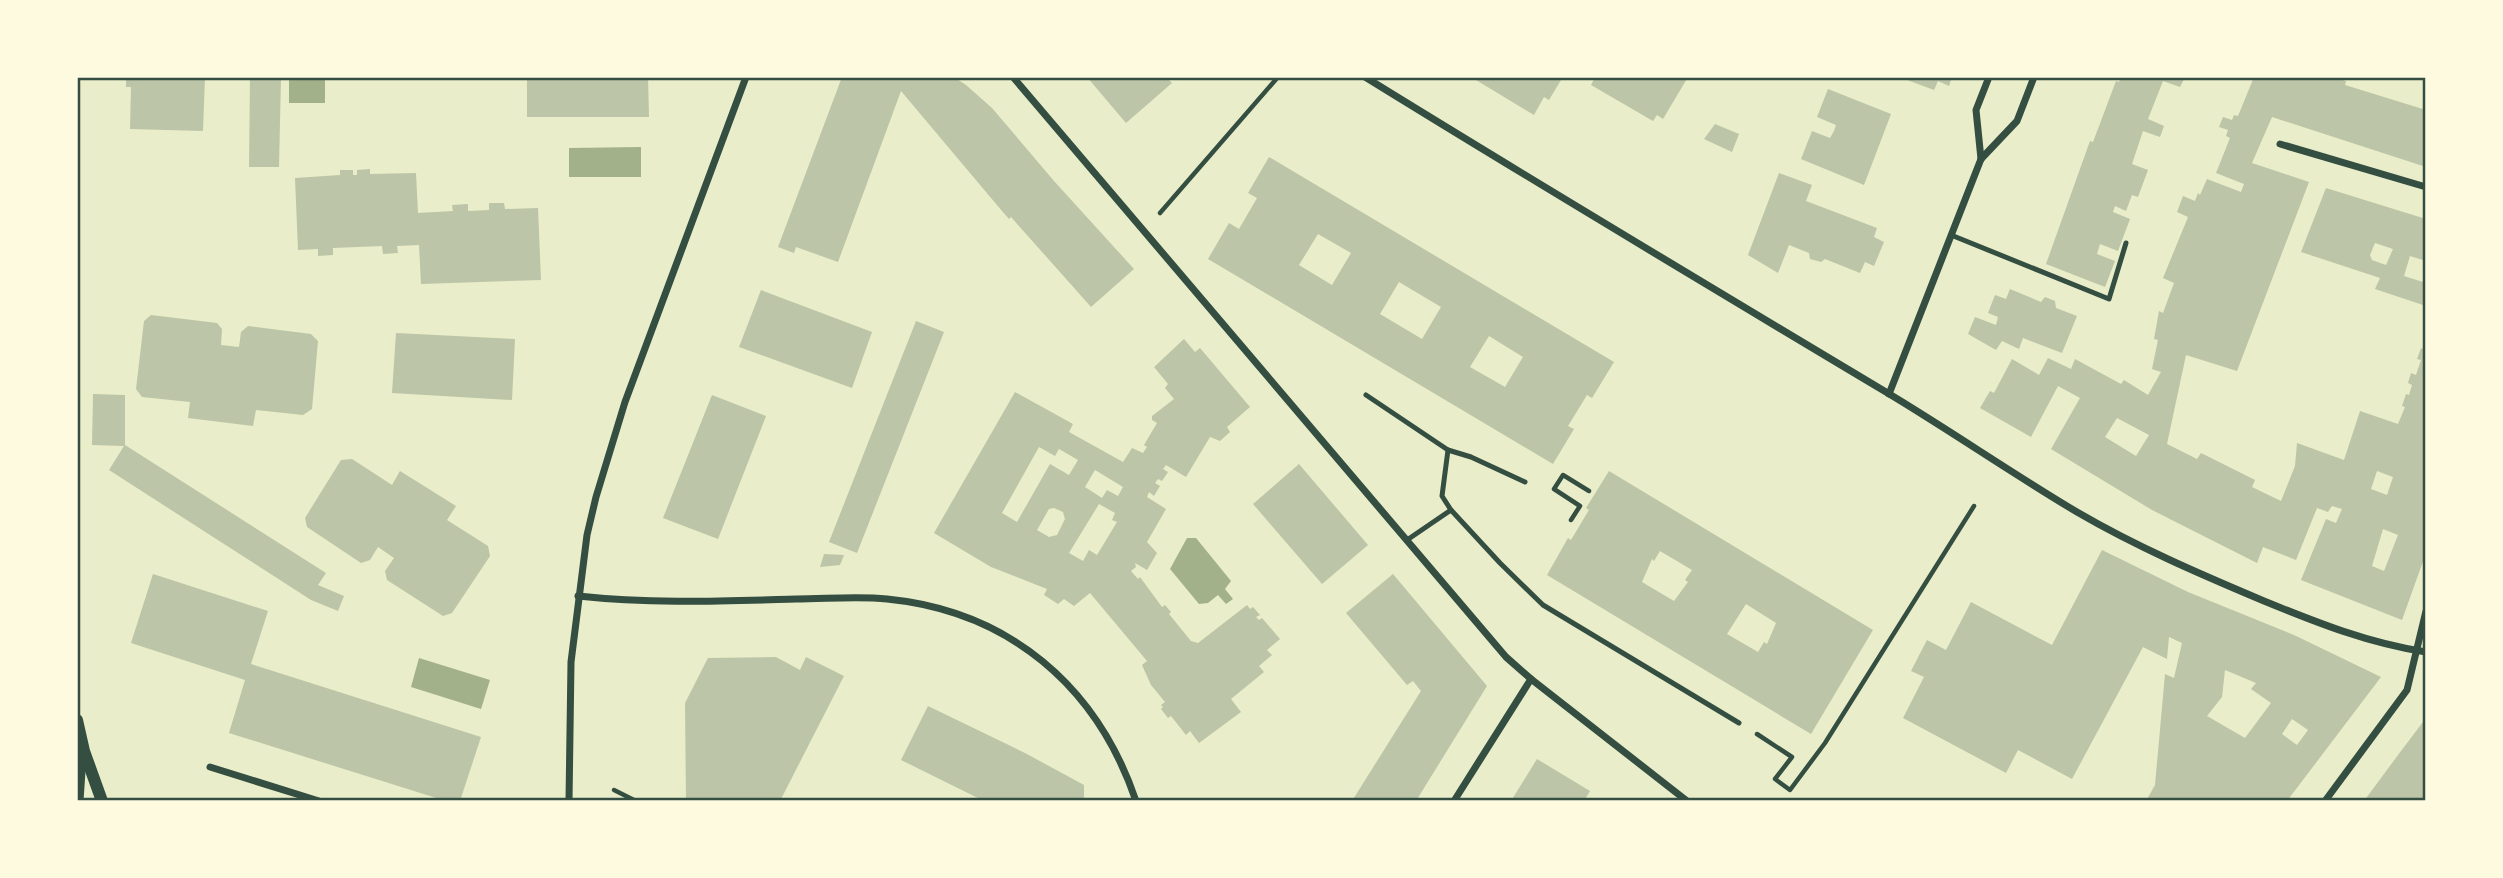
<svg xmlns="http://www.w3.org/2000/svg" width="2503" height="878" viewBox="0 0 2503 878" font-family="Roboto,sans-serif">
	<rect width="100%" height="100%" fill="#e9edc9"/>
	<g fill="#a3b18a">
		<rect x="289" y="77" width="36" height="26"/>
		<path d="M641,147V177H569V148Z"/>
		<path d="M1187,538H1196L1231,581L1225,589L1233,599L1226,604L1218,595L1208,603L1199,604L1170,569Z"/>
		<path d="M419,658L490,680L481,709L411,687Z"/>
	</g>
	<g fill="#bcc5a7" fill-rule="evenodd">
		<path d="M126,77H205L203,131L130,129L131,87H126Z"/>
		<path d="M250,77H281L279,167H249Z"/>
		<path d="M527,77H648L649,117H527Z"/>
		<path d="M842,77H954L966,85L992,108L1054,181L1134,269L1091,307L1011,217L1009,219L1002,211L901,91L838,262L796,247L794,253L778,247Z"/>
		<path d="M1087,77H1166L1172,83L1126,123Z"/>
		<path d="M1471,77H1557L1561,80L1549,100L1544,97L1534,115Z"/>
		<path d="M1590,77H1688L1663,119L1657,115L1653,121L1591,85L1594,79Z"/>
		<path d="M1899,77H1952L1949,86L1938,81L1934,90Z"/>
		<path d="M2121,77H2185L2180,87L2163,81L2148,119L2164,126L2160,137L2143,131L2132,164L2148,170L2138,197L2132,195L2126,211L2115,206L2113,212L2130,219L2118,251L2100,244L2097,254L2115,261L2105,287L2046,264L2090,141L2093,142L2116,81L2119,82Z"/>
		<path d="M2254,77H2332L2346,81L2345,85L2426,110V167L2272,117L2252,163L2309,182L2237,371L2186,355L2167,444L2197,459L2201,453L2255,480L2252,487L2281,501L2295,466L2297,443L2344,460L2360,411L2398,424L2405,407L2402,406L2406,394L2409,395L2412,385L2408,383L2411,373L2416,375L2421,360L2417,359L2421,348L2426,350V553L2402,620L2301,580L2326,519L2336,523L2342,509L2332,506L2328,512L2317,508L2296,560L2263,547L2257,563L2152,510L2051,449L2080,398L2058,386L2031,437L1980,408L1990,391L1994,393L2012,359L2039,375L2048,358L2071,369L2075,359L2121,384L2124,380L2148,395L2161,372L2152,369L2158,340L2154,339L2159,311L2163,313L2174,283L2163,278L2188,217L2177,212L2183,196L2195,201L2198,193L2200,195L2207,179L2241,192L2244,184L2216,173L2230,138L2226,136L2228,130L2219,127L2223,117L2232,120L2234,115L2238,116ZM2117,418L2149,435L2136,456L2105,437ZM2377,471L2393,477L2387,495L2371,489ZM2383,529L2398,535L2384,571L2372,566Z"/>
		<path d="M1828,89L1891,114L1864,185L1801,159L1812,131L1830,138L1834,131L1836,125L1817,117Z"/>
		<path d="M1715,124L1739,134L1732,152L1704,139Z"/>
		<path d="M1269,157L1614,362L1592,398L1587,395L1568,426L1574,429L1553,464L1208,259L1229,223L1239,229L1257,198L1248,193ZM1318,234L1351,253L1332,285L1299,265ZM1399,282L1441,307L1422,339L1380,314ZM1489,336L1523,357L1505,387L1470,367Z"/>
		<path d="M370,169V174L416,173L418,213L453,211L452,205L468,204V211L489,210V203H504L505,209L538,208L541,280L421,284L419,245L397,246L398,253L383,254L382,246L333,248V255L318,256V249L298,250L295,178L340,175V170H353V175H357V170Z"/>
		<path d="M1779,173L1812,185L1806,201L1877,228L1874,237L1884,242L1874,266L1865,262L1860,273L1825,259L1821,262L1810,259L1809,253L1789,245L1778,273L1748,255Z"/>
		<path d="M2326,188L2426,219V261L2410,256L2404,276L2426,283V306L2375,289L2380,278L2301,252ZM2375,243L2393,249L2386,265L2372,260L2370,255Z"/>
		<path d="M2010,289L2041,302L2045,297L2055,301L2056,308L2077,316L2062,353L2023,338L2019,349L2002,341L1996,350L1968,334L1975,317L1996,325L1998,317L1988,313L1995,295L2006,299Z"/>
		<path d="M761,290L872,332L852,388L739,347Z"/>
		<path d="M151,315L217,323L222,329L221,345L239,347L241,332L248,326L311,334L318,341L312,409L303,415L256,410L253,426L188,418L190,402L142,397L136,389L144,321Z"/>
		<path d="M916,321L944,332L857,553L829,542Z"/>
		<path d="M396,333L515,339L512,400L392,393Z"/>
		<path d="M1184,339L1195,352L1200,348L1250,407L1227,427L1230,432L1220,441L1210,437L1186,477L1166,465L1163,469L1168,472L1162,481L1158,479L1155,483L1160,486L1154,496L1149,492L1147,497L1166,509L1147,542L1157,553L1147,570L1135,563L1136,567L1131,571L1138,579L1140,577L1162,607L1165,605L1171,612L1169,614L1191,641L1198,643L1247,605L1250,609L1253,607L1260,615L1256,617L1259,620L1262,618L1280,639L1267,650L1272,655L1259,666L1264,672L1231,699L1241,712L1199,743L1190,731L1186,735L1171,716L1168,718L1161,709L1163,707L1161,705L1165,702L1151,685L1142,665L1147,661L1090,593L1074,606L1064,599L1058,604L1044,595L1047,589L991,567L934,533L1015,392L1073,424L1069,432L1123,462L1132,448L1143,453L1147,447L1144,445L1157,423L1152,420V416L1174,399L1165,388L1168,384L1154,367ZM1039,447L1055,456L1059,449L1078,460L1069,475L1050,464L1017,522L1002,513ZM1095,470L1123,487L1118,496L1107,490L1102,498L1085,487ZM1099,504L1115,513L1112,520L1117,522L1097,555L1089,550L1083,561L1069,553ZM1054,508L1063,512L1065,519L1057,535L1049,537L1037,530L1049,509Z"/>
		<path d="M93,394L125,395V445L326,573L318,585L344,596L338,611L311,600L109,470L124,446L92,445Z"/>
		<path d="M712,395L766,416L718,539L663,518Z"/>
		<path d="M352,459L392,485L400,471L456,506L447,520L488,546L490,556L452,613L443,616L387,580L385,571L394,558L378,547L370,560L361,563L307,527L305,518L341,460Z"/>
		<path d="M1299,464L1368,545L1322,584L1253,504Z"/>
		<path d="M1609,471L1873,630L1811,734L1547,575L1568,538L1571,540L1589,510L1586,508ZM1660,551L1692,570L1685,580L1688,582L1674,601L1642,582L1652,559L1654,561ZM1746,604L1776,623L1767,644L1764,642L1758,652L1727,634Z"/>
		<path d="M2102,550L2188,592L2294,635L2381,677L2287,801H2146L2155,785L2165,674L2174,678L2182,643L2169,637L2167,659L2143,647L2072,779L2018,750L2006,773L1903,718L1924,677L1911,671L1927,640L1946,650L1971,602L2052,645ZM2225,670L2256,683L2251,689L2271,703L2245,738L2207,716L2222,697ZM2292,719L2308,730L2297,745L2282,734Z"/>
		<path d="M824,554L844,555L840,565L820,567Z"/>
		<path d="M153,574L268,611L251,664L481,737L460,801H446L229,733L245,680L131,643Z"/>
		<path d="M1393,574L1487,686L1416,801H1352L1421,691L1413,681L1407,685L1346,613Z"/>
		<path d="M776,657L800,670L806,657L844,676L780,801H686L685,703L708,658Z"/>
		<path d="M928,706L1025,753L1084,785V801H984L901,760Z"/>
		<path d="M2426,718V801H2364L2398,755Z"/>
		<path d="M1537,759L1590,791L1584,801H1511Z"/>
	</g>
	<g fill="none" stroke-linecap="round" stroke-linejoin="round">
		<g stroke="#344e41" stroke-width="4.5">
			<path d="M1160,213L1278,77"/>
			<path d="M1571,520L1580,506L1554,489L1563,475L1589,491"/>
			<path d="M1757,734L1792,757L1775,779L1790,790L1825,743L1974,506"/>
			<path d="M614,790L636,801"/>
		</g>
		<g stroke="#344e41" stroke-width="5">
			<path d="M1951,235L2109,299L2126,243"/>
			<path d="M1366,395L1448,450L1471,457L1525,482"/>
			<path d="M1448,450L1442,496L1451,510"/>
			<path d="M1407,540L1451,510L1500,563L1543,605L1739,723"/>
		</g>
		<g stroke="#344e41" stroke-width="7">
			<path d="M1013,77L1506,657L1531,679L1687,801"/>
			<path d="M1365,77C1538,184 1712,288 1886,392C1951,431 2013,474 2077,512C2137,547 2200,574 2264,601C2318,623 2368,643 2426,652"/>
			<path d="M2280,144L2426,187"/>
			<path d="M1981,159L1976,110L1989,77"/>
			<path d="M1889,394L1981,159L2017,121L2034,77"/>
			<path d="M578,596C651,604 723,601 796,599C826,599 857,596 887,599C1009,611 1097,686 1136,801"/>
			<path d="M210,767L319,801"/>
			<path d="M80,801L83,756"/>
			<path d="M569,801L571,662L587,535L596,497L625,402L746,77"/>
			<path d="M1454,801L1531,679"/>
			<path d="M2325,801L2407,690L2426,611"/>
		</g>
		<path stroke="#344e41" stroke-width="12" d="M77,720L84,751L102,801"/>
	</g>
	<rect width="2503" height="878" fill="none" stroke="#fefae0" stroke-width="158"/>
	<rect x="79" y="79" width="2345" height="720" fill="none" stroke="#344e41" stroke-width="2.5"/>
</svg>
